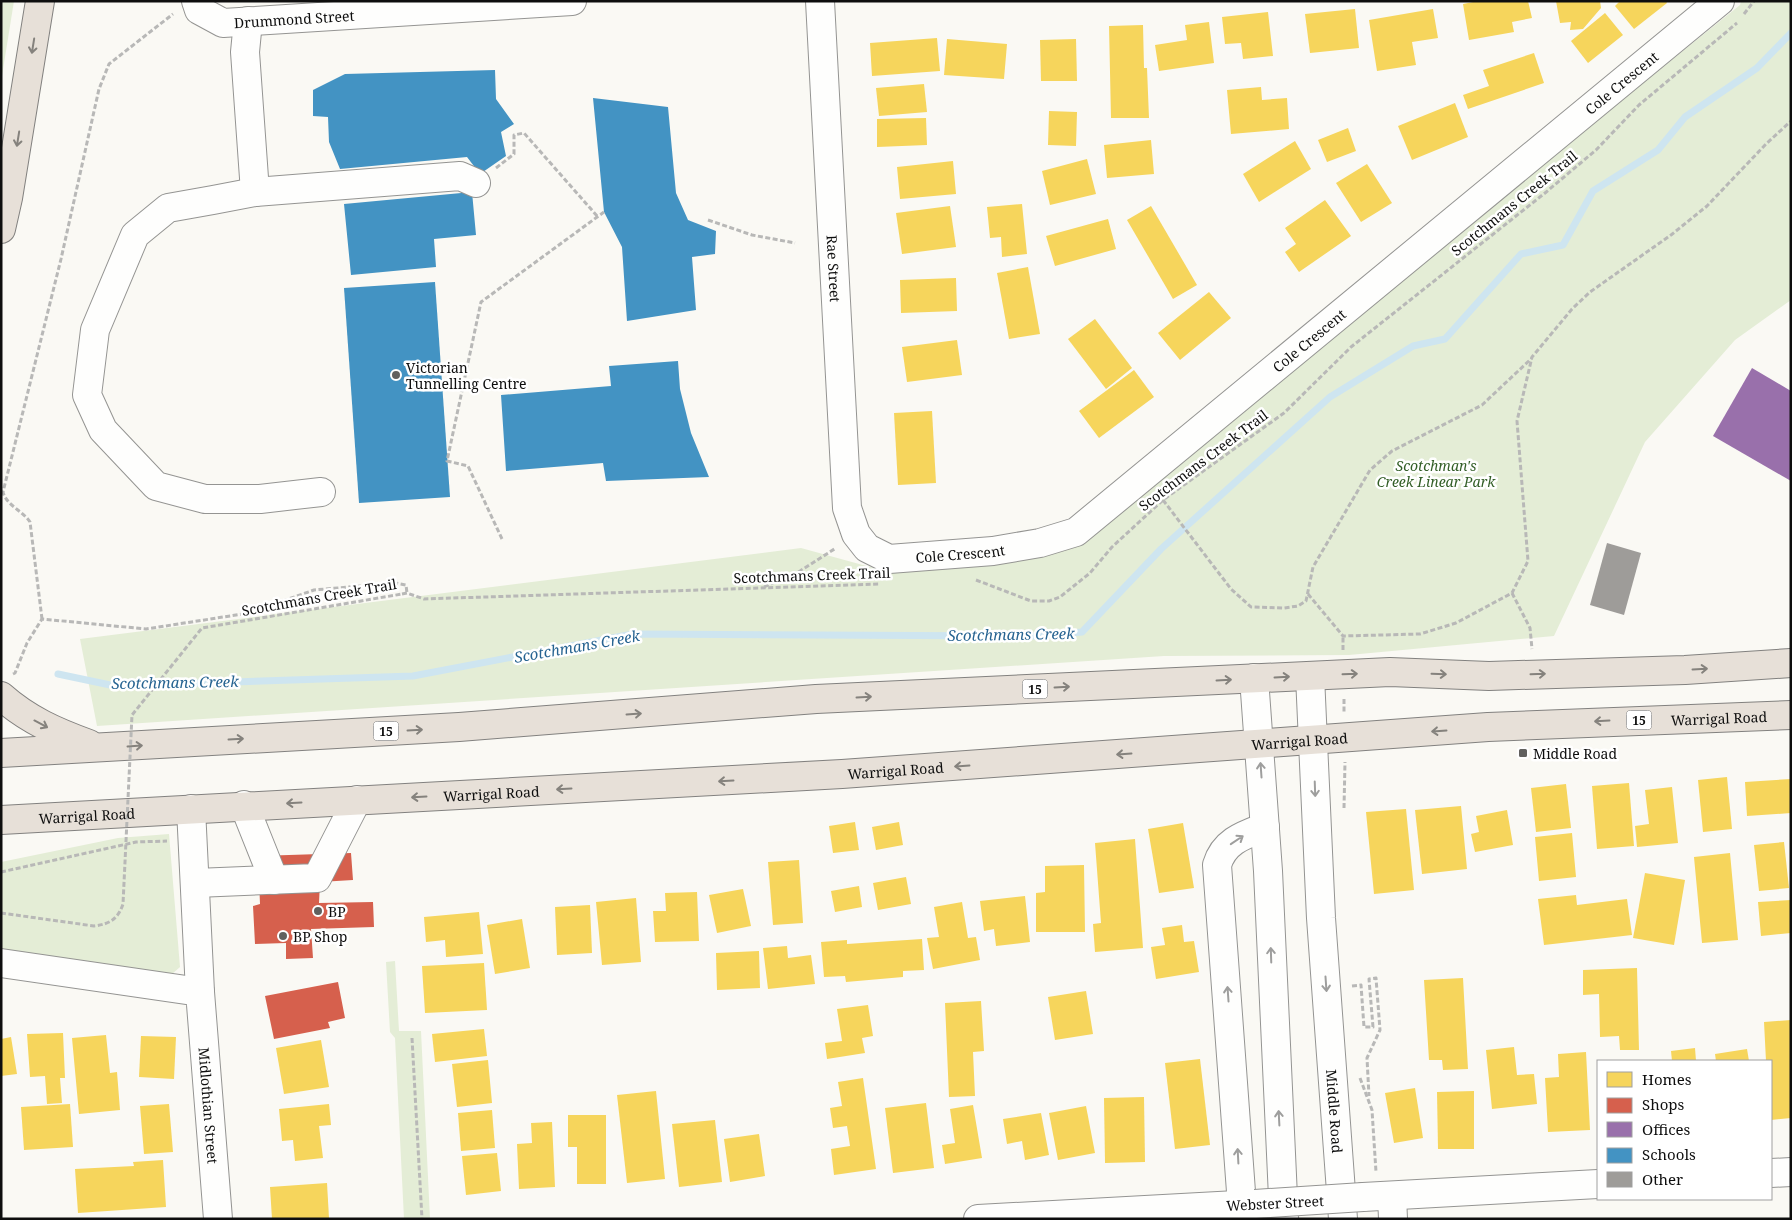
<svg xmlns="http://www.w3.org/2000/svg" width="1792" height="1220" viewBox="0 0 1792 1220" font-family="'Noto Serif',serif">
	<rect width="100%" height="100%" fill="#faf9f4"/>
	<g fill="#e4edd6">
		<path d="M1,1H14L1,82Z"/>
		<path d="M1741,1H1791V300L1735,340L1645,442L1554,636L1349,655L1164,656L97,726L80,639L801,548L881,570L1064,549L1740,5Z"/>
		<path d="M169,834L180,967L172,974L1,950V862L118,838Z"/>
		<path d="M395,961L399,1031H421L430,1219H404L395,1038L390,1032L386,962Z"/>
	</g>
	<g fill="#f6d55c">
		<path d="M1478,1H1528L1532,18L1512,22L1514,32L1469,40L1463,4Z"/>
		<path d="M1556,1H1600L1601,8L1583,29L1570,30L1571,22L1560,23Z"/>
		<path d="M1620,1H1666L1667,3L1634,29L1615,6Z"/>
		<path d="M1355,9L1359,48L1310,53L1305,14Z"/>
		<path d="M1433,9L1438,38L1412,42L1416,65L1377,71L1369,20Z"/>
		<path d="M1268,12L1273,56L1243,59L1241,43L1225,44L1222,17Z"/>
		<path d="M1605,13L1623,35L1588,63L1571,41Z"/>
		<path d="M1209,22L1214,63L1159,71L1155,45L1187,40L1185,25Z"/>
		<path d="M1143,25L1144,68H1147L1149,118H1111L1109,26Z"/>
		<path d="M937,38L940,71L872,76L870,43Z"/>
		<path d="M947,39L1007,44L1004,79L944,75Z"/>
		<path d="M1076,39L1077,81H1041L1040,40Z"/>
		<path d="M1534,53L1544,83L1468,109L1463,95L1489,86L1483,70Z"/>
		<path d="M924,84L927,112L879,116L876,88Z"/>
		<path d="M1261,87L1262,100L1287,98L1289,129L1231,134L1227,90Z"/>
		<path d="M1455,103L1468,137L1412,160L1398,126Z"/>
		<path d="M1049,111L1077,112L1076,146L1048,145Z"/>
		<path d="M926,118L927,145L877,147V119Z"/>
		<path d="M1348,128L1356,151L1327,162L1318,140Z"/>
		<path d="M1151,140L1154,174L1107,178L1104,145Z"/>
		<path d="M1295,141L1311,169L1259,202L1243,174Z"/>
		<path d="M1087,159L1096,194L1050,205L1042,171Z"/>
		<path d="M953,161L956,194L900,199L897,167Z"/>
		<path d="M1367,164L1392,203L1361,222L1336,183Z"/>
		<path d="M1325,200L1351,236L1299,272L1285,252L1296,244L1285,228Z"/>
		<path d="M1022,204L1027,254L1002,257L1001,237L990,238L987,207Z"/>
		<path d="M950,206L956,247L902,254L896,213Z"/>
		<path d="M1151,206L1197,285L1173,299L1127,220Z"/>
		<path d="M1108,219L1116,249L1055,266L1046,236Z"/>
		<path d="M1028,267L1040,334L1009,339L997,273Z"/>
		<path d="M956,278L957,311L901,313L900,280Z"/>
		<path d="M1209,292L1231,318L1180,360L1158,333Z"/>
		<path d="M1095,319L1132,368L1106,389L1068,339Z"/>
		<path d="M957,340L962,375L907,382L902,347Z"/>
		<path d="M1134,370L1154,397L1099,438L1079,411Z"/>
		<path d="M932,411L936,483L898,485L894,413Z"/>
		<path d="M1727,777L1732,829L1703,832L1698,780Z"/>
		<path d="M1791,779V813L1747,816L1745,782Z"/>
		<path d="M1629,783L1634,846L1597,849L1592,786Z"/>
		<path d="M1566,784L1571,828L1536,832L1531,788Z"/>
		<path d="M1672,787L1678,843L1637,847L1635,826L1649,824L1645,790Z"/>
		<path d="M1461,806L1467,869L1422,874L1415,810Z"/>
		<path d="M1406,809L1414,890L1374,894L1366,812Z"/>
		<path d="M1507,810L1513,845L1475,852L1471,834L1479,832L1476,816Z"/>
		<path d="M855,822L859,850L833,853L829,826Z"/>
		<path d="M899,822L903,845L876,850L872,827Z"/>
		<path d="M1183,823L1194,888L1159,893L1148,829Z"/>
		<path d="M1572,833L1576,877L1539,881L1535,837Z"/>
		<path d="M1135,839L1143,948L1095,952L1093,924L1101,923L1095,843Z"/>
		<path d="M1784,842L1789,888L1759,891L1754,845Z"/>
		<path d="M1730,853L1738,940L1702,943L1694,857Z"/>
		<path d="M799,860L803,923L773,925L768,862Z"/>
		<path d="M1084,865L1085,932H1036V893L1045,892V866Z"/>
		<path d="M1645,873L1685,880L1674,945L1633,938Z"/>
		<path d="M906,877L911,904L878,910L873,883Z"/>
		<path d="M859,886L862,907L835,912L831,891Z"/>
		<path d="M743,889L751,926L717,933L709,895Z"/>
		<path d="M697,892L699,941L655,942L653,911H666L665,893Z"/>
		<path d="M1576,895L1577,905L1627,899L1632,935L1544,945L1538,899Z"/>
		<path d="M1025,896L1030,942L996,946L994,929L984,931L980,901Z"/>
		<path d="M636,898L641,962L602,965L596,902Z"/>
		<path d="M1791,900V933L1761,936L1758,902Z"/>
		<path d="M962,902L968,938L976,937L980,960L933,969L927,938L939,937L934,907Z"/>
		<path d="M590,905L592,953L557,955L555,907Z"/>
		<path d="M479,912L483,954L446,957L445,940L426,942L424,917Z"/>
		<path d="M522,919L530,968L495,974L487,925Z"/>
		<path d="M1182,925L1184,942L1194,941L1199,972L1156,979L1151,947L1165,945L1162,928Z"/>
		<path d="M922,939L924,970L903,971V977L846,982L845,976L824,977L821,942L847,940V944Z"/>
		<path d="M787,946L788,958L811,955L815,984L768,989L763,948Z"/>
		<path d="M759,951L760,988L717,990L716,953Z"/>
		<path d="M484,963L487,1010L425,1013L422,966Z"/>
		<path d="M1637,968L1639,1050H1620L1619,1036L1600,1037L1599,994L1583,995V970Z"/>
		<path d="M1463,978L1468,1069L1443,1070L1442,1060H1429L1424,980Z"/>
		<path d="M1086,991L1093,1034L1055,1040L1048,997Z"/>
		<path d="M981,1001L984,1051L973,1052L975,1096L949,1097L945,1003Z"/>
		<path d="M868,1005L873,1036L862,1038L865,1053L827,1059L825,1043L842,1041L837,1009Z"/>
		<path d="M1791,1020V1118L1771,1120V1061H1766L1764,1022Z"/>
		<path d="M484,1029L487,1056L435,1062L432,1034Z"/>
		<path d="M63,1033L65,1078H60L62,1103L47,1104L45,1076L30,1077L27,1034Z"/>
		<path d="M106,1035L110,1073L117,1072L120,1110L79,1114L72,1038Z"/>
		<path d="M141,1036L176,1037L174,1079L139,1077Z"/>
		<path d="M11,1037L17,1074L1,1076V1039Z"/>
		<path d="M321,1040L329,1087L284,1094L276,1048Z"/>
		<path d="M1514,1047L1517,1075L1534,1074L1537,1104L1492,1109L1486,1050Z"/>
		<path d="M1695,1048L1696,1061H1672L1671,1051Z"/>
		<path d="M1747,1049L1749,1061H1716L1715,1054Z"/>
		<path d="M1586,1052L1590,1130L1548,1132L1545,1078L1559,1077L1558,1054Z"/>
		<path d="M1200,1059L1210,1145L1175,1149L1165,1063Z"/>
		<path d="M488,1060L492,1103L457,1107L452,1064Z"/>
		<path d="M863,1078L876,1169L834,1175L831,1149L850,1146L847,1126L833,1128L830,1108L842,1106L838,1082Z"/>
		<path d="M1415,1088L1423,1138L1394,1143L1385,1093Z"/>
		<path d="M656,1091L665,1179L627,1183L617,1095Z"/>
		<path d="M1474,1091V1149H1438L1437,1092Z"/>
		<path d="M1144,1097L1145,1162L1105,1163L1104,1098Z"/>
		<path d="M926,1103L934,1168L893,1173L885,1108Z"/>
		<path d="M70,1104L73,1147L24,1150L21,1107Z"/>
		<path d="M169,1104L173,1152L144,1154L140,1106Z"/>
		<path d="M329,1104L331,1125L319,1126L323,1158L295,1161L293,1140L282,1141L279,1109Z"/>
		<path d="M973,1105L982,1158L945,1164L942,1145L955,1143L950,1109Z"/>
		<path d="M1086,1106L1095,1153L1058,1160L1049,1113Z"/>
		<path d="M492,1110L495,1148L461,1151L458,1113Z"/>
		<path d="M1041,1113L1049,1155L1025,1160L1022,1141L1007,1144L1003,1119Z"/>
		<path d="M568,1115H606V1184H577V1147H568Z"/>
		<path d="M715,1120L722,1182L679,1187L672,1124Z"/>
		<path d="M552,1122L555,1187L519,1189L517,1144L532,1143L531,1123Z"/>
		<path d="M759,1134L765,1176L730,1182L724,1139Z"/>
		<path d="M497,1153L501,1191L466,1195L462,1156Z"/>
		<path d="M163,1160L166,1207L78,1213L75,1169L134,1166L133,1162Z"/>
		<path d="M327,1183L329,1218L272,1219L270,1187Z"/>
	</g>
	<g fill="#d6604d">
		<path d="M351,853L353,880L320,882L319,903L373,902L374,927L311,929L313,958L286,959V943L255,944L253,906L260,904L258,856Z"/>
		<path d="M338,982L345,1018L328,1022L330,1028L274,1039L265,996Z"/>
	</g>
	<path fill="#9970ab" d="M1752,368L1791,391V481L1713,436Z"/>
	<g fill="#4393c3">
		<path d="M495,70L496,99L514,124L501,132L506,156L480,174L467,157L340,169L329,142L328,117L313,116V90L345,74Z"/>
		<path d="M593,98L668,107L676,193L688,220L716,231L715,254L692,257L696,310L627,321L622,247L604,212Z"/>
		<path d="M472,192L476,235L434,239L436,267L351,275L344,204Z"/>
		<path d="M435,282L450,497L359,503L344,288Z"/>
		<path d="M678,361L680,389L691,433L709,477L606,481L603,463L506,471L501,395L611,386L609,366Z"/>
	</g>
	<g fill="none" stroke-linecap="round" stroke-linejoin="round">
		<path stroke="#cee5f0" stroke-width="7" d="M58,674L115,686L413,676L633,634L1039,636L1082,632L1161,549L1330,397L1413,346L1445,339L1521,254L1563,245L1593,191L1658,150L1685,117L1757,68L1791,33"/>
	</g>
	<path fill="#9e9c99" d="M1607,543L1641,553L1624,615L1590,605Z"/>
	<g fill="none" stroke-linecap="round" stroke-linejoin="round">
		<g stroke="#949492" stroke-width="30">
			<g id="minor">
				<path id="s1" d="M196,1L199,10L223,23L572,1"/>
				<path id="s2" d="M820,1L847,508L856,534L867,548L889,559L993,551L1040,543L1076,532L1720,1"/>
				<path d="M248,21L245,52L255,192"/>
				<path d="M321,492L260,499H205L156,486L103,430L87,395L95,330L135,235L168,208L213,200L255,192L460,176L476,183"/>
				<path id="s3" d="M1310,676L1321,918L1343,1219"/>
				<path d="M1254,678L1268,871L1284,1219"/>
				<path d="M244,805L274,880"/>
				<path d="M191,809L200,992"/>
				<path d="M196,883L317,878L357,800"/>
				<path id="s4" d="M1,963L200,992L218,1219"/>
				<path d="M1771,1173L1791,1172"/>
				<path d="M1392,1196L1393,1219"/>
				<path d="M1363,1197L1598,1184"/>
				<path d="M978,1219L1255,1204"/>
				<path d="M1243,1219L1217,865C1224,841 1244,835 1265,827"/>
			</g>
		</g>
		<g stroke="#82817f" stroke-width="30">
			<g id="highway">
				<path d="M1,229L8,198L40,1"/>
				<path d="M1,696C28,720 56,732 89,744"/>
				<path d="M1,753L459,727L816,699L1390,672L1489,676L1685,670L1791,663"/>
				<path id="s5" d="M1,820L842,774L1488,727L1791,715"/>
			</g>
		</g>
		<g stroke="#b8b8b7" stroke-width="3" stroke-dasharray="5 2.5" stroke-linecap="butt">
			<path d="M1744,14L1754,1"/>
			<path d="M496,168L514,154V135L524,133L598,217"/>
			<path d="M708,220L752,235L795,243"/>
			<path d="M1163,500L1231,589L1251,607L1284,608L1298,606L1306,601L1313,567L1370,470L1392,451L1482,405L1532,358"/>
			<path d="M502,539L468,466L447,461L481,302L604,212"/>
			<path d="M976,580L1031,601H1049L1060,597L1090,573L1112,547L1163,500L1284,413L1351,347L1545,193L1596,150L1639,105L1737,23"/>
			<path d="M764,587L800,571L836,548"/>
			<path d="M1512,593L1530,628L1532,649"/>
			<path d="M402,594L407,593L424,599L880,584"/>
			<path d="M1308,594L1343,636L1420,634L1456,623L1512,593L1528,561L1517,421L1532,357L1572,309L1590,292L1671,235L1707,206L1766,144L1791,121"/>
			<path d="M42,619L30,522C23,511 6,505 3,492L61,259L99,89L109,64L173,14"/>
			<path d="M1343,650V636"/>
			<path d="M13,674L15,673L27,643L42,619L146,629L249,613L314,590L395,583L406,585L407,593"/>
			<path d="M1344,699V713"/>
			<path d="M1344,808L1345,762"/>
			<path d="M1,872L136,842L167,841"/>
			<path d="M1352,986L1361,985L1364,1027H1373L1369,979L1376,978L1380,1030L1367,1058L1369,1096"/>
			<path d="M412,1038L422,1219"/>
			<path d="M1360,1078L1372,1110L1376,1172"/>
		</g>
		<use href="#minor" stroke="#fefefd" stroke-width="28"/>
		<use href="#highway" stroke="#e7e0d8" stroke-width="28"/>
		<g stroke="#949492" stroke-width="30" stroke-linecap="butt">
			<path id="minor-bridge" d="M1255,1204L1363,1197"/>
		</g>
		<path stroke="#b8b8b7" stroke-width="3" stroke-dasharray="5 2.5" stroke-linecap="butt" d="M1,913L94,926C110,924 118,919 123,904L132,715L202,628L402,594"/>
		<use href="#minor-bridge" stroke="#fefefd" stroke-width="28"/>
	</g>
	<defs><path id="oneway-shaft" d="M-6 0H5M1.5-3L5.5 0L1.5 3" fill="none" stroke-width="1.6" stroke-linecap="round" stroke-linejoin="round" transform="scale(1.25)"/></defs>
	<g stroke="#85827d">
		<use href="#oneway-shaft" transform="translate(33 46) rotate(99)"/>
		<use href="#oneway-shaft" transform="translate(18 139) rotate(99)"/>
		<use href="#oneway-shaft" transform="translate(1700 669) rotate(-3)"/>
		<use href="#oneway-shaft" transform="translate(1350 674) rotate(-2)"/>
		<use href="#oneway-shaft" transform="translate(1439 674) rotate(2)"/>
		<use href="#oneway-shaft" transform="translate(1538 674) rotate(-2)"/>
		<use href="#oneway-shaft" transform="translate(1282 677) rotate(-3)"/>
		<use href="#oneway-shaft" transform="translate(1224 680) rotate(-3)"/>
		<use href="#oneway-shaft" transform="translate(1062 687) rotate(-3)"/>
		<use href="#oneway-shaft" transform="translate(864 697) rotate(-3)"/>
		<use href="#oneway-shaft" transform="translate(634 714) rotate(-4)"/>
		<use href="#oneway-shaft" transform="translate(1602 721) rotate(177)"/>
		<use href="#oneway-shaft" transform="translate(41 724) rotate(28)"/>
		<use href="#oneway-shaft" transform="translate(415 730) rotate(-3)"/>
		<use href="#oneway-shaft" transform="translate(1439 731) rotate(176)"/>
		<use href="#oneway-shaft" transform="translate(236 739) rotate(-3)"/>
		<use href="#oneway-shaft" transform="translate(135 746) rotate(-4)"/>
		<use href="#oneway-shaft" transform="translate(1124 754) rotate(176)"/>
		<use href="#oneway-shaft" transform="translate(962 766) rotate(176)"/>
		<use href="#oneway-shaft" transform="translate(726 781) rotate(177)"/>
		<use href="#oneway-shaft" transform="translate(564 789) rotate(177)"/>
		<use href="#oneway-shaft" transform="translate(419 797) rotate(177)"/>
		<use href="#oneway-shaft" transform="translate(294 803) rotate(177)"/>
	</g>
	<g stroke="#9e9e9d">
		<use href="#oneway-shaft" transform="translate(1261 770) rotate(-94)"/>
		<use href="#oneway-shaft" transform="translate(1315 789) rotate(88)"/>
		<use href="#oneway-shaft" transform="translate(1237 840) rotate(-34)"/>
		<use href="#oneway-shaft" transform="translate(1271 955) rotate(-92)"/>
		<use href="#oneway-shaft" transform="translate(1326 984) rotate(86)"/>
		<use href="#oneway-shaft" transform="translate(1228 994) rotate(-94)"/>
		<use href="#oneway-shaft" transform="translate(1279 1118) rotate(-93)"/>
		<use href="#oneway-shaft" transform="translate(1238 1156) rotate(-93)"/>
	</g>
	<g fill="#61605e" stroke="#fff" stroke-width="2">
		<circle cx="396" cy="375" r="5"/>
		<rect x="1518" y="748" width="10" height="10" rx="2.5"/>
		<circle cx="318" cy="911" r="5"/>
		<circle cx="283" cy="936" r="5"/>
	</g>
	<g text-anchor="middle" dominant-baseline="central" stroke-width="5" stroke-linejoin="round" paint-order="stroke">
		<g fill="#fff" stroke="#565656" stroke-width="1">
			<rect x="1022.5" y="679.5" width="25" height="19" rx="4"/>
			<rect x="1626.5" y="710.5" width="25" height="19" rx="4"/>
			<rect x="373.5" y="721.5" width="25" height="19" rx="4"/>
		</g>
		<g font-size="12" font-weight="bold" fill="#0e0e0e">
			<text x="1035" y="689">15</text>
			<text x="1639" y="720">15</text>
			<text x="386" y="731">15</text>
		</g>
		<g font-size="14" fill="#0e0e0e" stroke="#fff">
			<text stroke="none"><textPath href="#s1" startOffset="108">Drummond Street</textPath></text>
			<text stroke="none"><textPath href="#s2" startOffset="1474">Cole Crescent</textPath></text>
			<text transform="translate(1514 203) rotate(-39)">Scotchmans Creek Trail</text>
			<text stroke="none"><textPath href="#s2" startOffset="268">Rae Street</textPath></text>
			<text stroke="none"><textPath href="#s2" startOffset="1069">Cole Crescent</textPath></text>
			<text transform="translate(1203 460) rotate(-37)">Scotchmans Creek Trail</text>
			<text stroke="none"><textPath href="#s2" startOffset="649">Cole Crescent</textPath></text>
			<text transform="translate(812 575) rotate(-2)">Scotchmans Creek Trail</text>
			<text transform="translate(319 597) rotate(-10)">Scotchmans Creek Trail</text>
			<text stroke="none"><textPath href="#s5" startOffset="1721">Warrigal Road</textPath></text>
			<text stroke="none"><textPath href="#s5" startOffset="1301">Warrigal Road</textPath></text>
			<text stroke="none"><textPath href="#s5" startOffset="896">Warrigal Road</textPath></text>
			<text stroke="none"><textPath href="#s5" startOffset="491">Warrigal Road</textPath></text>
			<text stroke="none"><textPath href="#s5" startOffset="86">Warrigal Road</textPath></text>
			<text stroke="none"><textPath href="#s4" startOffset="315">Midlothian Street</textPath></text>
			<text stroke="none"><textPath href="#s3" startOffset="436">Middle Road</textPath></text>
			<text transform="translate(1275 1203) rotate(-3)">Webster Street</text>
		</g>
		<g font-size="14" fill="#0e0e0e" stroke="#fff" text-anchor="start">
			<text x="406" y="367">Victorian<tspan x="406" dy="16">Tunnelling Centre</tspan></text>
			<text x="1533" y="753">Middle Road</text>
			<text x="328" y="911">BP</text>
			<text x="293" y="936">BP Shop</text>
		</g>
		<g font-size="14" font-style="italic" fill="#325e26" stroke="#fff">
			<text x="1436" y="465">Scotchman's<tspan x="1436" dy="16">Creek Linear Park</tspan></text>
		</g>
		<g font-size="15" font-style="italic" fill="#266391" stroke="#fff">
			<text transform="translate(1011 634) rotate(-1)">Scotchmans Creek</text>
			<text transform="translate(577 646) rotate(-10)">Scotchmans Creek</text>
			<text transform="translate(175 682) rotate(-1)">Scotchmans Creek</text>
		</g>
	</g>
	<rect width="1792" height="1220" fill="none" stroke="#0e0e0e" stroke-width="5"/>
	<rect x="1597" y="1060" width="175" height="140" fill="#ffffff" stroke="#9f9f9f"/>
	<rect x="1607" y="1072" width="25" height="15" fill="#f6d55c" stroke="#9f9f9f"/>
	<text x="1642" y="1085" font-size="15" fill="#0e0e0e">Homes</text>
	<rect x="1607" y="1098" width="25" height="15" fill="#d6604d" stroke="#9f9f9f"/>
	<text x="1642" y="1110" font-size="15" fill="#0e0e0e">Shops</text>
	<rect x="1607" y="1122" width="25" height="15" fill="#9970ab" stroke="#9f9f9f"/>
	<text x="1642" y="1135" font-size="15" fill="#0e0e0e">Offices</text>
	<rect x="1607" y="1148" width="25" height="15" fill="#4393c3" stroke="#9f9f9f"/>
	<text x="1642" y="1160" font-size="15" fill="#0e0e0e">Schools</text>
	<rect x="1607" y="1172" width="25" height="15" fill="#9e9c99" stroke="#9f9f9f"/>
	<text x="1642" y="1185" font-size="15" fill="#0e0e0e">Other</text>
</svg>
